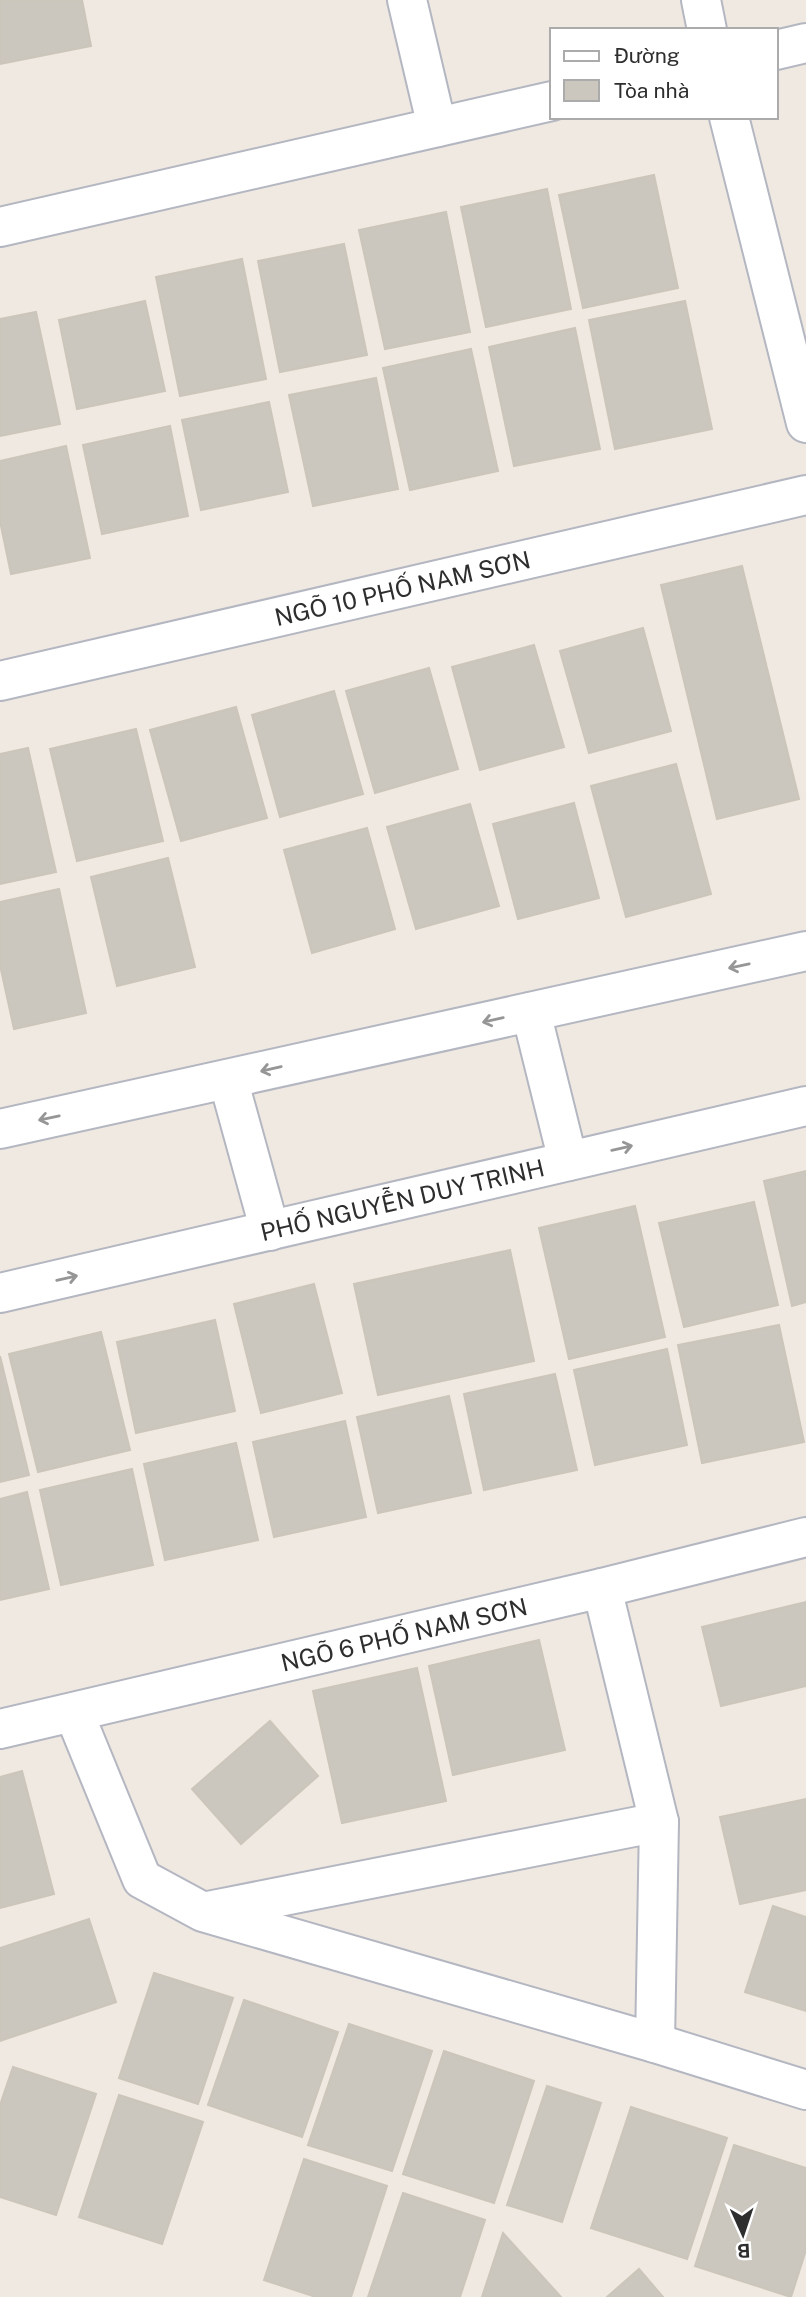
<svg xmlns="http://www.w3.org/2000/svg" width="806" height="2297" viewBox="0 0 806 2297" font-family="'Public Sans',sans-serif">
	<rect width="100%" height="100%" fill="#efe9e1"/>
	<g fill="#cbc7bf" stroke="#cbc5ba" stroke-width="2">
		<path d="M0,0H82L91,46L0,64Z"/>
		<path d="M654,175L678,288L583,308L559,195Z"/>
		<path d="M547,189L571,309L486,327L461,207Z"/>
		<path d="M446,212L470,332L385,349L359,230Z"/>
		<path d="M344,244L367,355L280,372L258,261Z"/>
		<path d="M242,259L266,379L180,396L156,277Z"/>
		<path d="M145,301L165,391L77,409L59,320Z"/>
		<path d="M685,301L712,429L615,449L589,320Z"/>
		<path d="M36,312L60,424L0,436V319Z"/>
		<path d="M575,328L600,449L514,466L489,347Z"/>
		<path d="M471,349L498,471L410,490L383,368Z"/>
		<path d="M376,378L398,489L313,506L289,395Z"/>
		<path d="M269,402L288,492L201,510L182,420Z"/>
		<path d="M170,426L188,516L102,534L83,445Z"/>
		<path d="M66,446L90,558L11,574L0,521V461Z"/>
		<path d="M742,566L799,799L717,819L661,585Z"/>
		<path d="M643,628L671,731L589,753L560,651Z"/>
		<path d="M534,645L564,747L480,770L452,667Z"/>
		<path d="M429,668L458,769L375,793L346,691Z"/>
		<path d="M334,691L363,794L280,817L252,715Z"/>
		<path d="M236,707L267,818L181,841L150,730Z"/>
		<path d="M136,729L163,841L77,861L50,749Z"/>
		<path d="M28,748L56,872L0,884V754Z"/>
		<path d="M676,764L711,894L626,917L591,786Z"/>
		<path d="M574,803L599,898L518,919L493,824Z"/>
		<path d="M470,804L499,906L416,929L387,827Z"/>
		<path d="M367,828L395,929L312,953L284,850Z"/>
		<path d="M168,858L195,967L117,986L91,877Z"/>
		<path d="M59,889L86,1013L14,1029L0,965V902Z"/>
		<path d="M806,1171V1302L792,1306L764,1181Z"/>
		<path d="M754,1202L778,1305L684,1327L659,1223Z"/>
		<path d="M635,1206L665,1337L569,1359L539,1228Z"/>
		<path d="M510,1250L534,1361L378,1395L354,1284Z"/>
		<path d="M314,1284L342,1393L261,1413L234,1304Z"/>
		<path d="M215,1320L235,1411L136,1433L117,1342Z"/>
		<path d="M779,1325L804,1442L702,1463L678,1345Z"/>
		<path d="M101,1332L130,1450L38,1472L9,1354Z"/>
		<path d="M667,1349L687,1445L595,1465L574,1370Z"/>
		<path d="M0,1356L29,1475L0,1482Z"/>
		<path d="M555,1374L577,1470L484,1490L464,1394Z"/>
		<path d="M449,1396L471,1493L378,1513L357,1417Z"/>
		<path d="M345,1421L366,1517L274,1537L253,1442Z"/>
		<path d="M236,1443L258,1540L165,1560L144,1464Z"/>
		<path d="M132,1469L153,1565L61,1585L40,1490Z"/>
		<path d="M27,1492L49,1589L0,1600V1499Z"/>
		<path d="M806,1602V1686L721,1706L702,1627Z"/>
		<path d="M539,1640L565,1750L453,1775L429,1666Z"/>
		<path d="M417,1668L446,1801L342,1823L313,1691Z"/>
		<path d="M270,1721L318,1776L241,1844L192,1789Z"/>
		<path d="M22,1771L54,1894L0,1908V1777Z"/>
		<path d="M806,1799V1890L740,1904L720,1817Z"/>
		<path d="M773,1906L806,1917V2011L745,1992Z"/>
		<path d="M89,1919L116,2002L0,2041V1948Z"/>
		<path d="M154,1973L233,1998L198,2104L119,2078Z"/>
		<path d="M244,2000L338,2032L302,2137L208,2105Z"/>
		<path d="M349,2024L432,2051L392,2171L308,2145Z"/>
		<path d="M444,2051L534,2081L494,2203L403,2174Z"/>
		<path d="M13,2067L96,2094L56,2215L0,2197V2105Z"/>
		<path d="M547,2086L601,2103L562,2222L507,2205Z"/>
		<path d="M119,2095L203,2122L162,2244L79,2217Z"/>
		<path d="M631,2107L727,2138L687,2259L591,2228Z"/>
		<path d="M734,2145L806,2168V2250L791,2297L695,2266Z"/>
		<path d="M304,2159L387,2186L351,2297H316L264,2280Z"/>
		<path d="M403,2193L485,2220L460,2297H368Z"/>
		<path d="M503,2233L561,2297H482Z"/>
		<path d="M639,2269L663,2297H607Z"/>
	</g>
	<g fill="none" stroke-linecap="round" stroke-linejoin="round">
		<g stroke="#b4b7c1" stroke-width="42">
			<g id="minor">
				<path d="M407,0L437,127"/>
				<path d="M701,0L707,30"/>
				<path d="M776,50L806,43"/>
				<path d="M729,117L806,423"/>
				<path d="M0,227L552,101"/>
				<path id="s1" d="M0,681L806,495"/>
				<path d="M531,1012L568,1161"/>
				<path d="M228,1079L270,1231"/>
				<path d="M0,1129L806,951"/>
				<path id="s2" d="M0,1293L806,1106"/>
				<path d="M602,1588L659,1822L655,2043"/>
				<path d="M74,1713L142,1879L203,1912L655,2043L806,2090"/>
				<path id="s3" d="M0,1729L602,1588L806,1537"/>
				<path d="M208,1911L659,1822"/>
			</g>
		</g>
		<use href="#minor" stroke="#fff" stroke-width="38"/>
	</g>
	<defs><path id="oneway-shaft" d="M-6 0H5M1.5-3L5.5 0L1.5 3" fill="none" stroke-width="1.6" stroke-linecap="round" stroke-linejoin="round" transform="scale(1.75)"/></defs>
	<g stroke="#969696">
		<use href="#oneway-shaft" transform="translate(739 966) rotate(168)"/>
		<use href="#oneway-shaft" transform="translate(493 1020) rotate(167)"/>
		<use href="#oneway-shaft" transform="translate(271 1069) rotate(167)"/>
		<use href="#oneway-shaft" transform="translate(49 1118) rotate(168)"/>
		<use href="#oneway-shaft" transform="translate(622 1148) rotate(-13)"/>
		<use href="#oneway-shaft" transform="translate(67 1278) rotate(-13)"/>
	</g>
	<g text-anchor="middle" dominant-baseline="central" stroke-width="6" stroke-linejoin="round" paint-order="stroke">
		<g font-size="24" fill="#2e2e2e" stroke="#fff">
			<text stroke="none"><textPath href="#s1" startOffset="413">NGÕ 10 PHỐ NAM SƠN</textPath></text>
			<text stroke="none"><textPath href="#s2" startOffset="413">PHỐ NGUYỄN DUY TRINH</textPath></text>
			<text stroke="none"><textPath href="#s3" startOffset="415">NGÕ 6 PHỐ NAM SƠN</textPath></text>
		</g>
	</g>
	<rect x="550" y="28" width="228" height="91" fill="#ffffff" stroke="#ababab" stroke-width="2"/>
	<rect x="564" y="51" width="35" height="10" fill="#ffffff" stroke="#ababab" stroke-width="2"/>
	<text x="614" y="63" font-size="21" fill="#2e2e2e">Đường</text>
	<rect x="564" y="80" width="35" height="21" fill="#cbc7bf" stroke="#ababab" stroke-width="2"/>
	<text x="614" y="98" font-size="21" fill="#2e2e2e">Tòa nhà</text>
	<g transform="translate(743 2234) rotate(177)" stroke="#ffffff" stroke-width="5" paint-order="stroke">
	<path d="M0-5L12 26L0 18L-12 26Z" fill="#2e2e2e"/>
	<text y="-10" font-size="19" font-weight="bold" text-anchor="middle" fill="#2e2e2e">B</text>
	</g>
</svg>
